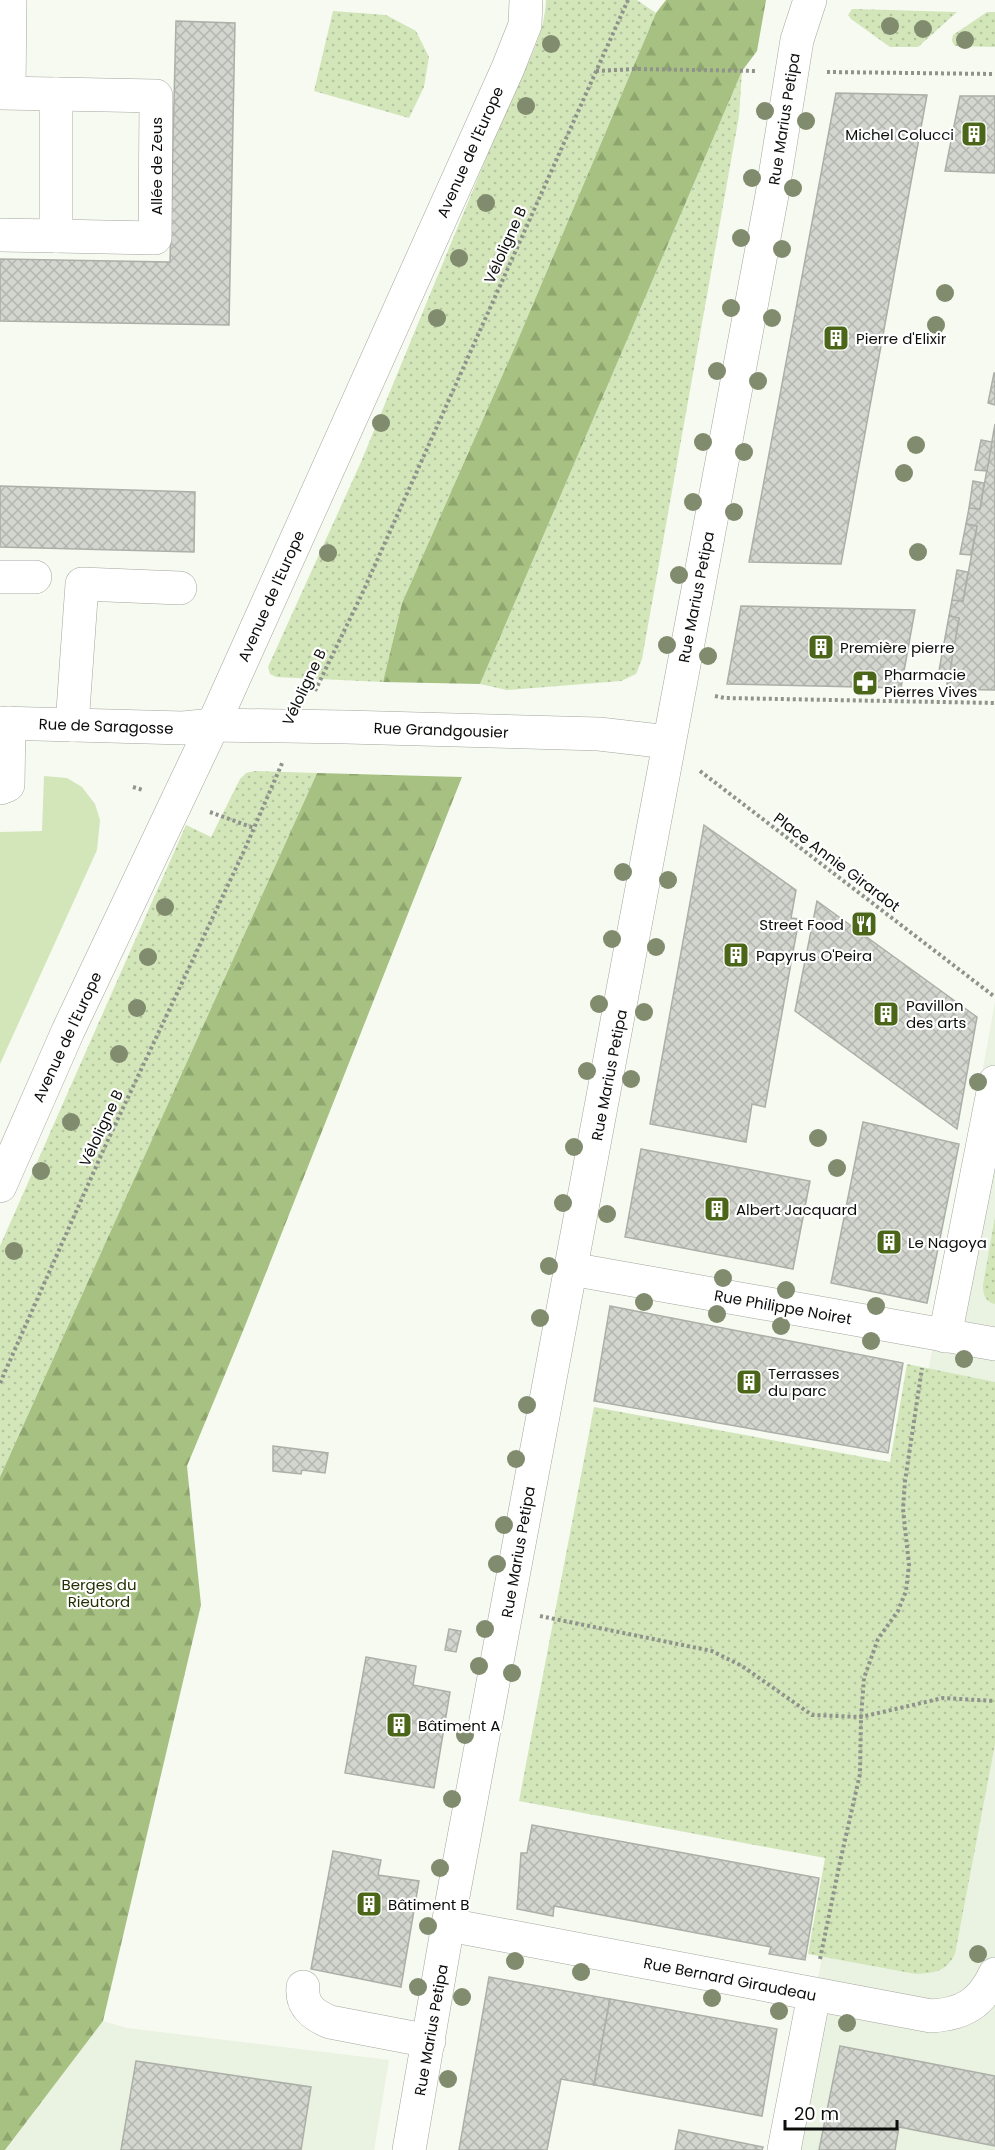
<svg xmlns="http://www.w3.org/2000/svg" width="995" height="2150" viewBox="0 0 995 2150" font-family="Poppins,sans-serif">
	<defs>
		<pattern id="grass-dots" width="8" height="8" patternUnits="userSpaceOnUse" patternTransform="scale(1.5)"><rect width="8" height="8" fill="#d3e6ba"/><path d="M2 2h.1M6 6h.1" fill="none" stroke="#b4c49f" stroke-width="1.8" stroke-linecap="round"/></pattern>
		<pattern id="forest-firs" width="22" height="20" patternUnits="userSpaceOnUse" patternTransform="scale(1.5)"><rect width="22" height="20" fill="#a6c181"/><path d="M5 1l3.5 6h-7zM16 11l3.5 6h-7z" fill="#8ea56e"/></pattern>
		<pattern id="building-cross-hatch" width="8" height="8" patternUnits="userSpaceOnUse" patternTransform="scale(1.5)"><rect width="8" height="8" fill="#d2d6ce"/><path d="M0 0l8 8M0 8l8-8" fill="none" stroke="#b3b6b0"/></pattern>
	</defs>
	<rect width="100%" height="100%" fill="#f6faf1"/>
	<g fill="#eaf2e2">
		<path d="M995,1002V2150H787L931,1357Z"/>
		<path d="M103,2021L127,2028L389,2060L374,2150H5Z"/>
	</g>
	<g fill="url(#grass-dots)">
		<path d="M546,0H637L656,13L514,349L402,603L383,682L276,677L270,674L268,667L361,462L510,100C525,68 545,36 546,0Z"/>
		<path d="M852,9H855L957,12L918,47H890L851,19L848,15Z"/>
		<path d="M333,11L386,15L416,31L429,57L424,87L409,118L314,91Z"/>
		<path d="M987,12H995V47L955,46L952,41L953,35Z"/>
		<path d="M742,71L739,116L642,659L636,674L621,681L546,687L507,690L480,684Z"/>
		<path d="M255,771L317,773L0,1477V1246L186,825L211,837L240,779L246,773Z"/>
		<path d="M995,1217V1304C985,1302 983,1294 983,1285Z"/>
		<path d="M907,1364L995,1382V1744L955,1954C946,1972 934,1973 916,1974L808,1954L825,1858L519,1801L594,1407L890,1462Z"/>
	</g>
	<g fill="url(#forest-firs)">
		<path d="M666,0H766L757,51L742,71L480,684L383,682L402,603L514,349L656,13Z"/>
		<path d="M317,773L462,777L243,1331L187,1466L201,1605L103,2021L5,2150H0V1477Z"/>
	</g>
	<path fill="#d3e6ba" d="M44,776L67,778L82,787L95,804L100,820L97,850L0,1064V832L42,831Z"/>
	<g fill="url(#building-cross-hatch)" stroke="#abafa7" stroke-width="1.5">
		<path d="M176,21L235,23L229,325L0,321V259L170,262Z"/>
		<path d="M836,93L927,95L841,564L749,562Z"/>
		<path d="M960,96H995V173L945,171Z"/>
		<path d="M994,373H995V405L988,403Z"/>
		<path d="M995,424V690L946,689L959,618L949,616L952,600L963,601L977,526L966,524L969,508L980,509Z"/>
		<path d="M981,440L992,442L987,471L975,470Z"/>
		<path d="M973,481L984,483L980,509L969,508Z"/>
		<path d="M0,486L195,492L194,552L0,547Z"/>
		<path d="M966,524L977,526L971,555L960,554Z"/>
		<path d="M957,570L968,572L963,601L952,600Z"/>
		<path d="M741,606L915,610L901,688L727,684Z"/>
		<path d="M949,616L959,618L949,677L938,676Z"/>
		<path d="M704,825L796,890L791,918L799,919L765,1107L752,1104L746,1142L650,1124Z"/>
		<path d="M817,901L977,1017L957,1129L795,1011Z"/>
		<path d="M863,1122L959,1144L927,1303L831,1283Z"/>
		<path d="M641,1149L810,1181L793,1269L625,1237Z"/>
		<path d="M610,1306L903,1363L888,1453L594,1401Z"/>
		<path d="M273,1446L328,1453L325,1473L302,1470L301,1474L273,1471Z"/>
		<path d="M449,1629L461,1631L456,1652L445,1650Z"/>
		<path d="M366,1657L416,1666L413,1685L450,1692L434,1788L345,1773Z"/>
		<path d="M532,1825L819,1878L805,1960L769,1954L771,1947L554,1906L553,1916L517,1909L521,1853H527Z"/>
		<path d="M333,1851L381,1860L378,1875L419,1881L401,1987L311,1969Z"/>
		<path d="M489,1977L610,1999L594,2085L561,2079L547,2150H459Z"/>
		<path d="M610,1999L777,2029L762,2116L594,2085Z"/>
		<path d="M840,2046L995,2076V2146L899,2127L895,2150H819Z"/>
		<path d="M136,2061L311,2087L301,2150H121Z"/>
		<path d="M679,2130L763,2147L762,2150H675Z"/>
	</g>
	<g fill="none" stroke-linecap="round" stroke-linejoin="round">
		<g stroke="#a3a69e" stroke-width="34">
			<g id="minor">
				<path d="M9,92L10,0"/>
				<path d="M0,93L56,94V236L0,235"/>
				<path d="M56,94L156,96L155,238L56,236"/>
				<path d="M0,577H35"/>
				<path d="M0,723L183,728L213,725L346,727L599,734L668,742"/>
				<path d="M72,725L82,584L180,588"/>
				<path d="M0,788L8,785L9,723"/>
				<path d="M0,1186L68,1031L213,725L508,68L525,25L526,0"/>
				<path d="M571,1269L995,1344"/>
				<path d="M945,1336L995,1082"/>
				<path d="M449,1925L931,2016C963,2014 981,2004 995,1974"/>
				<path d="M303,1987C301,2006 313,2015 330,2022L429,2041"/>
				<path d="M409,2150L453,1896L772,195L797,40L810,0"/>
				<path d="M784,2150L814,1995"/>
			</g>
		</g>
		<g stroke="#8f938c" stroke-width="4" stroke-dasharray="3 3" stroke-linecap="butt">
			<path d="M596,71L636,69L757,71"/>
			<path d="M827,72L995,74"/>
			<path d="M315,691L362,594L628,0"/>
			<path d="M715,696L725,698L995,703"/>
			<path d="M700,771L995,997"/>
			<path d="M133,787L143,790"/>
			<path d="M210,812L254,828"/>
			<path d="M0,1383L107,1142L244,851L283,761"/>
			<path d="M540,1616L712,1651L742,1666L812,1715L861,1717L943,1698L995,1701"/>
			<path d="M820,1959L840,1862L860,1774L861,1717L864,1678L878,1639L898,1611L906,1591L909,1565L903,1509L905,1481L922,1368"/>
		</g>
		<use href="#minor" stroke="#fff" stroke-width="33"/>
	</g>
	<g fill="#818b6e">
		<circle cx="890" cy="26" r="9"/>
		<circle cx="923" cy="29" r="9"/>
		<circle cx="965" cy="40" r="9"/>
		<circle cx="551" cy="44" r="9"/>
		<circle cx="526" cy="106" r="9"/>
		<circle cx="765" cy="111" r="9"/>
		<circle cx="806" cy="121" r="9"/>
		<circle cx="752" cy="178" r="9"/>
		<circle cx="793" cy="188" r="9"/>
		<circle cx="486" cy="203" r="9"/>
		<circle cx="741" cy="238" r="9"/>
		<circle cx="782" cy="249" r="9"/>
		<circle cx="459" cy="258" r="9"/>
		<circle cx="945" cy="293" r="9"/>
		<circle cx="731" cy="308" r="9"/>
		<circle cx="437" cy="318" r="9"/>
		<circle cx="772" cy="318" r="9"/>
		<circle cx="936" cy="325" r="9"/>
		<circle cx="717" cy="371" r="9"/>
		<circle cx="758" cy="381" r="9"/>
		<circle cx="381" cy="423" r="9"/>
		<circle cx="703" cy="442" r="9"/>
		<circle cx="916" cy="445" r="9"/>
		<circle cx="744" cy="452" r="9"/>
		<circle cx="904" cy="473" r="9"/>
		<circle cx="693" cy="502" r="9"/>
		<circle cx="734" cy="512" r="9"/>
		<circle cx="918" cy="552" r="9"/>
		<circle cx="328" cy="553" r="9"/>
		<circle cx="679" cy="575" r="9"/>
		<circle cx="667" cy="645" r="9"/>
		<circle cx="708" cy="656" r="9"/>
		<circle cx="623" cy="872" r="9"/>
		<circle cx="668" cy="880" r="9"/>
		<circle cx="165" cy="907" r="9"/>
		<circle cx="612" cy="939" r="9"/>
		<circle cx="656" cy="947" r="9"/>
		<circle cx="148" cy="957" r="9"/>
		<circle cx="599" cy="1004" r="9"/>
		<circle cx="137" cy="1008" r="9"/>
		<circle cx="644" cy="1012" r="9"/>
		<circle cx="119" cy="1054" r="9"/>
		<circle cx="587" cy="1071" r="9"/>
		<circle cx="631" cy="1079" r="9"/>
		<circle cx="978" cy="1082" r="9"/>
		<circle cx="71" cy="1122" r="9"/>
		<circle cx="818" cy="1138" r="9"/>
		<circle cx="574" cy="1147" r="9"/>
		<circle cx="837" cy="1168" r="9"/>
		<circle cx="41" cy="1171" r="9"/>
		<circle cx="563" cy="1203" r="9"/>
		<circle cx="607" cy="1214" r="9"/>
		<circle cx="14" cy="1251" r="9"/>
		<circle cx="549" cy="1266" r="9"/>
		<circle cx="723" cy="1278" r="9"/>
		<circle cx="786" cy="1290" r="9"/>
		<circle cx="644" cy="1302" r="9"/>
		<circle cx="876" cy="1306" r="9"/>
		<circle cx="717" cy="1314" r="9"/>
		<circle cx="540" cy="1318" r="9"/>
		<circle cx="781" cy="1326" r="9"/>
		<circle cx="871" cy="1341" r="9"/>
		<circle cx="964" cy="1359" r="9"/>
		<circle cx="527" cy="1405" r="9"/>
		<circle cx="516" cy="1459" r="9"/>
		<circle cx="504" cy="1525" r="9"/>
		<circle cx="497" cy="1564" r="9"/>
		<circle cx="485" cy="1629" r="9"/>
		<circle cx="479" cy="1666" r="9"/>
		<circle cx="512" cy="1673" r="9"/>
		<circle cx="465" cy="1735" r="9"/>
		<circle cx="452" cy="1799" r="9"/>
		<circle cx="440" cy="1868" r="9"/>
		<circle cx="428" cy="1926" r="9"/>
		<circle cx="978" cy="1954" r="9"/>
		<circle cx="515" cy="1961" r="9"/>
		<circle cx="581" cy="1972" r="9"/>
		<circle cx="418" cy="1987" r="9"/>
		<circle cx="462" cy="1997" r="9"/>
		<circle cx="712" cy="1998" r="9"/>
		<circle cx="779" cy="2011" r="9"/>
		<circle cx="847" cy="2023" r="9"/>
		<circle cx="448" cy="2079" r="9"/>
	</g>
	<defs>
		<g id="building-square" transform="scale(1.35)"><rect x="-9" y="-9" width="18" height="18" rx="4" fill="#4b6618" stroke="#fff"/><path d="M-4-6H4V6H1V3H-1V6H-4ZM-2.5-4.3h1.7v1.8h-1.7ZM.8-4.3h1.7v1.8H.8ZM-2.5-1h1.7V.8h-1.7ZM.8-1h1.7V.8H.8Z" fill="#fff"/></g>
		<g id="pharmacy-square" transform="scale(1.35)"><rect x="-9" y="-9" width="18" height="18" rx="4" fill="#4b6618" stroke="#fff"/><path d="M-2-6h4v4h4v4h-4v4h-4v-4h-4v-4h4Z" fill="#fff"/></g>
		<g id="restaurant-square" transform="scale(1.35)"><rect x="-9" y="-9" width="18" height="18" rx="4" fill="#4b6618" stroke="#fff"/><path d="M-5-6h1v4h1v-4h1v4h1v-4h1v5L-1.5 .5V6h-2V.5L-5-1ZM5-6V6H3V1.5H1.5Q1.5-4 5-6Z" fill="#fff"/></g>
	</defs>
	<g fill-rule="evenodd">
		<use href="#building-square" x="974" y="134"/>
		<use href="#building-square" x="836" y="338"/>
		<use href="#building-square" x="821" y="647"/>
		<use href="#pharmacy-square" x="865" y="683"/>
		<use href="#restaurant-square" x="864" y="924"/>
		<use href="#building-square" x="736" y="955"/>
		<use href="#building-square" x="886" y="1014"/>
		<use href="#building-square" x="717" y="1209"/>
		<use href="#building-square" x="889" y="1242"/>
		<use href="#building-square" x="749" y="1382"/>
		<use href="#building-square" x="399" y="1725"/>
		<use href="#building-square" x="369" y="1904"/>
	</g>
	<g text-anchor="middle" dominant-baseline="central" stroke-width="4.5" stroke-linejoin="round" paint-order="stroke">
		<g font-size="15" fill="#0c0e0b" stroke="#fff">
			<text transform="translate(784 119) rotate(-81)">Rue Marius Petipa</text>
			<text transform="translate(470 152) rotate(-66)">Avenue de l'Europe</text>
			<text transform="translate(156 166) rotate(-90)">Allée de Zeus</text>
			<text transform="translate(505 245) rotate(-66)">Véloligne B</text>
			<text transform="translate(271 596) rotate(-66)">Avenue de l'Europe</text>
			<text transform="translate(696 597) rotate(-79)">Rue Marius Petipa</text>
			<text transform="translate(304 687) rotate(-65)">Véloligne B</text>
			<text transform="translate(106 726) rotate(2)">Rue de Saragosse</text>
			<text transform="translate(441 730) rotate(2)">Rue Grandgousier</text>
			<text transform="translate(837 862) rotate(37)">Place Annie Girardot</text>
			<text transform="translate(67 1037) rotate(-65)">Avenue de l'Europe</text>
			<text transform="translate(609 1075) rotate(-79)">Rue Marius Petipa</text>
			<text transform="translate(101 1128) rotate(-65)">Véloligne B</text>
			<text transform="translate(783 1307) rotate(10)">Rue Philippe Noiret</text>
			<text transform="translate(518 1552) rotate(-80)">Rue Marius Petipa</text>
			<text transform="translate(730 1979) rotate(11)">Rue Bernard Giraudeau</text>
			<text transform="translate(431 2030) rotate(-80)">Rue Marius Petipa</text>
		</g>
		<g font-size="15" fill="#0c0e0b" stroke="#fff" text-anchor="start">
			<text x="954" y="134" text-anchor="end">Michel Colucci</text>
			<text x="856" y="338">Pierre d'Elixir</text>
			<text x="840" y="647">Première pierre</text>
			<text x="884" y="674">Pharmacie<tspan x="884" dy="17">Pierres Vives</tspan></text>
			<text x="844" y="924" text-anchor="end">Street Food</text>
			<text x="756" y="955">Papyrus O'Peira</text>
			<text x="906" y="1005">Pavillon<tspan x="906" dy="17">des arts</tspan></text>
			<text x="736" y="1209">Albert Jacquard</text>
			<text x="908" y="1242">Le Nagoya</text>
			<text x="768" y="1373">Terrasses<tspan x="768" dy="17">du parc</tspan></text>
			<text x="418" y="1725">Bâtiment A</text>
			<text x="388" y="1904">Bâtiment B</text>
		</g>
		<g font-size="15" fill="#213102" stroke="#fff">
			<text x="99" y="1584">Berges du<tspan x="99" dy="17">Rieutord</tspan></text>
		</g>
	</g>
	<path d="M785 2120v9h112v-9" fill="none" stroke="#0c0e0b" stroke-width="3"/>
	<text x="794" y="2120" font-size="18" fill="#0c0e0b" stroke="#ffffff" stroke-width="4.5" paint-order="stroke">20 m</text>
</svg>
